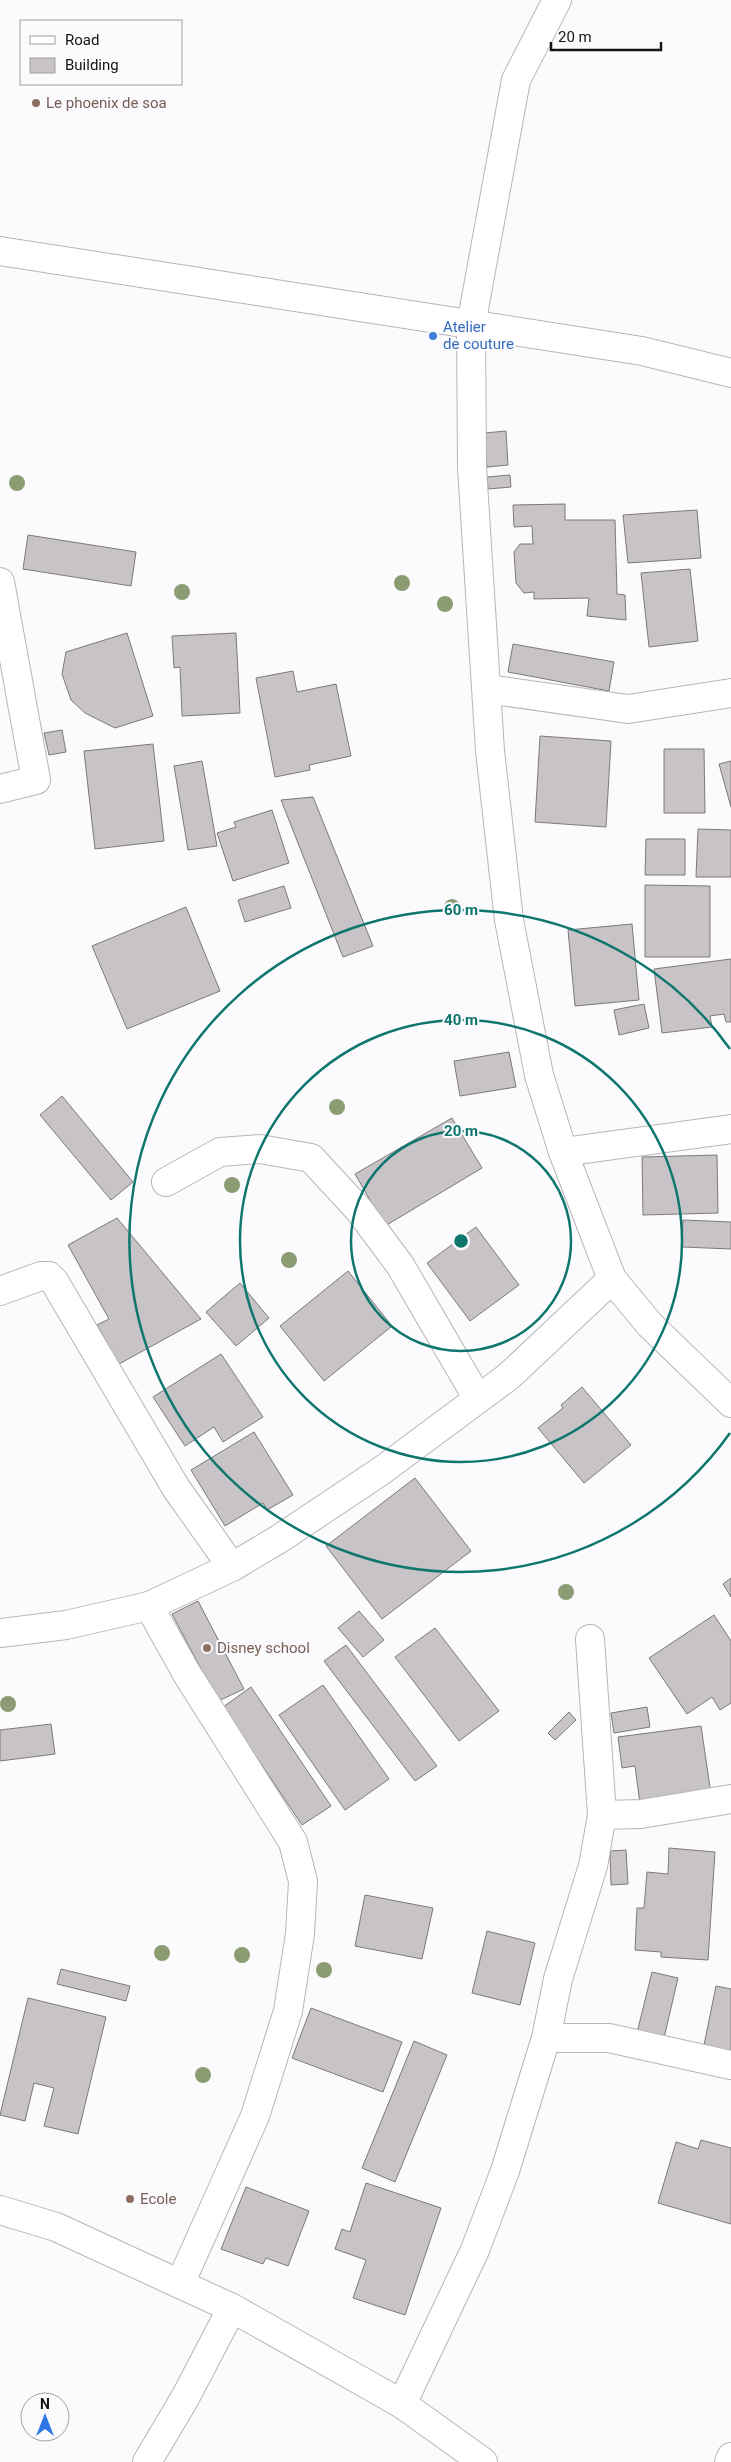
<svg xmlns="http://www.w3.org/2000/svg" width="731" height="2462" viewBox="0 0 731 2462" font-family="Roboto,sans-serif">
	<rect width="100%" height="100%" fill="#fbfbfe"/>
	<g fill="#c7c3c6" stroke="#7c797c">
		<path d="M506,431L508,465L487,467L484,433Z"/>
		<path d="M510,475L511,487L488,489L487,477Z"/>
		<path d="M565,504V520H615L617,594L625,595L626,620L587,616L589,598L534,599V592L524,593L516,583L514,552L520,544H533L532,526L514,527L513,505Z"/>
		<path d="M697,510L701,558L628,563L623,515Z"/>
		<path d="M28,535L136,552L131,586L23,569Z"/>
		<path d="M690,569L698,641L649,647L641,573Z"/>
		<path d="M127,633L153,716L115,728L85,713L71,700L62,674L66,652Z"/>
		<path d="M236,633L240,713L182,716L180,667L174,668L172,636Z"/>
		<path d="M513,644L614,662L609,691L508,672Z"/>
		<path d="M293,671L297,692L336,684L351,756L309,765L310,770L275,777L256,678Z"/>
		<path d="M62,730L66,752L49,755L44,733Z"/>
		<path d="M540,736L611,741L606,827L535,822Z"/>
		<path d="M153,744L164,841L95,849L84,751Z"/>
		<path d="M664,749H704L705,813H664Z"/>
		<path d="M202,761L217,846L188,850L174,766Z"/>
		<path d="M731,761V807L719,764Z"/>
		<path d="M313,797L373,946L343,957L281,800Z"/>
		<path d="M272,810L289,863L233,881L217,833L236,827L234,822Z"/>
		<path d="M698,829L731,830V877H696Z"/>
		<path d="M646,839H685V875H645Z"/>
		<path d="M645,885L710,886V957H645Z"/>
		<path d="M284,886L291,908L245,922L238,900Z"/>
		<path d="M186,907L220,991L127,1029L92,946Z"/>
		<path d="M632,924L639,1000L575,1006L568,930Z"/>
		<path d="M731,959V1022H726L724,1014L710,1016L712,1027L662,1033L654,969Z"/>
		<path d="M644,1004L649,1028L619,1035L614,1010Z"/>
		<path d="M509,1052L516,1087L460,1096L454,1061Z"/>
		<path d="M62,1096L133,1182L111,1200L40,1115Z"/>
		<path d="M452,1118L482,1168L385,1226L355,1174Z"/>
		<path d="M717,1155L718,1213L643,1215L642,1157Z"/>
		<path d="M117,1218L201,1319L119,1364L97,1325L109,1319L68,1245Z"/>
		<path d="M683,1220L731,1222V1249L682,1247Z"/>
		<path d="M476,1227L519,1285L470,1321L427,1263Z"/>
		<path d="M348,1271L392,1326L324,1381L280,1326Z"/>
		<path d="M240,1283L269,1318L236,1346L206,1312Z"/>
		<path d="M221,1354L263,1417L223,1442L214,1427L185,1446L153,1397Z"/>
		<path d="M582,1387L631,1445L584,1483L538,1428L563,1408L561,1405Z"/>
		<path d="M254,1432L293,1495L267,1510L263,1503L225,1526L191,1470Z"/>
		<path d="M415,1478L471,1551L382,1619L326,1546Z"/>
		<path d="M731,1578V1597L723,1584Z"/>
		<path d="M198,1601L244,1689L218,1701L172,1614Z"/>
		<path d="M359,1611L384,1640L363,1657L338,1628Z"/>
		<path d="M714,1615L731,1641V1703L720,1710L712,1697L687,1714L649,1658Z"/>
		<path d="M435,1628L499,1711L459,1741L395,1657Z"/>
		<path d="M346,1645L437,1766L415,1781L324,1661Z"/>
		<path d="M323,1685L389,1779L345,1810L279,1715Z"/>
		<path d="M251,1687L331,1806L302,1825L223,1707Z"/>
		<path d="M647,1707L650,1727L614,1733L611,1713Z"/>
		<path d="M569,1712L576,1720L555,1740L548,1733Z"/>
		<path d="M51,1724L55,1754L0,1761V1730Z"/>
		<path d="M701,1726L712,1801L641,1811L635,1766L622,1768L618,1737Z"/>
		<path d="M669,1848L715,1852L708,1960L661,1957V1952L635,1950L637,1908H644L647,1872L668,1874Z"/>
		<path d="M626,1850L628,1884L611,1885L610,1851Z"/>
		<path d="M365,1895L433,1908L422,1959L355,1946Z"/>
		<path d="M487,1931L535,1943L520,2005L472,1993Z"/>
		<path d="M61,1969L130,1986L126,2001L57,1984Z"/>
		<path d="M652,1972L678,1978L660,2055L633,2049Z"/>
		<path d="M716,1986L731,1989V2060L702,2055Z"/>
		<path d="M28,1998L106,2017L78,2134L44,2126L54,2088L34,2083L25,2121L0,2115Z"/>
		<path d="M311,2008L402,2042L383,2092L292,2058Z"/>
		<path d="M414,2041L447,2055L395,2182L362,2168Z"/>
		<path d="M701,2140L731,2148V2224L658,2203L676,2142L698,2149Z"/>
		<path d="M366,2183L441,2208L405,2315L353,2298L366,2260L335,2249L342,2229L350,2232Z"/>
		<path d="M246,2187L309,2211L288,2266L266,2258L263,2264L221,2249Z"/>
	</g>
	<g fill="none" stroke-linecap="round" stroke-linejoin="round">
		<g stroke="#b6b6ba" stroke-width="30">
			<g id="street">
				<path d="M557,0L516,80L471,325L472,467L490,751L509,920L539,1075L563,1152L612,1279L650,1325L731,1403"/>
				<path d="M0,251L642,351L731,373"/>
				<path d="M0,582L36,780L0,789"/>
				<path d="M487,689L628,709L731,693"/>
				<path d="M563,1152L731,1129"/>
				<path d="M166,1182L220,1152L260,1149L311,1158L359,1210L400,1265L478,1399"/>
				<path d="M0,1291L41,1276H49L54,1281L176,1488L232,1567"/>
				<path d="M149,1606L187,1674L293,1842L303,1881L300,1934L288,2011L255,2116L180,2284"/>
				<path d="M0,1633L66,1625L149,1606L232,1567L279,1539L381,1471L509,1376L612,1279"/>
				<path d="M590,1639L602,1815"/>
				<path d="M546,2038H609L731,2065"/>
				<path d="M0,2210L56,2227L232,2308L402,2404L483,2462"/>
				<path d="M402,2404L475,2250L505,2171L546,2038L558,1979L593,1866L602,1815L641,1814L731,1799"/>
				<path d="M147,2462L185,2398L232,2308"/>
				<path d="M729,2462L731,2457"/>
			</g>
		</g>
		<use href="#street" stroke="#fff" stroke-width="28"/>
	</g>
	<g fill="#8c9c72">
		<circle cx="17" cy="483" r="8"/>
		<circle cx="402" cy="583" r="8"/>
		<circle cx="182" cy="592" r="8"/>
		<circle cx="445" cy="604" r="8"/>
		<circle cx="452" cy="907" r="8"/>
		<circle cx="337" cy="1107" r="8"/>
		<circle cx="232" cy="1185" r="8"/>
		<circle cx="289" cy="1260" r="8"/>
		<circle cx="566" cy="1592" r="8"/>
		<circle cx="8" cy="1704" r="8"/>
		<circle cx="162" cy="1953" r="8"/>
		<circle cx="242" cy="1955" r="8"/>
		<circle cx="324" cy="1970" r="8"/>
		<circle cx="203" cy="2075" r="8"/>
	</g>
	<g fill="none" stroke="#0f766e" stroke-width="2.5">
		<circle cx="461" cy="1241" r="110"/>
		<circle cx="461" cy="1241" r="221"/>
		<path d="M730 1433A331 331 0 1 1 730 1049"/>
	</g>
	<g fill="#8d6e63" stroke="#fbfbfe" stroke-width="2">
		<circle cx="36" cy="103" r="5"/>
		<circle cx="207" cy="1648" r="5"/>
		<circle cx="130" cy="2199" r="5"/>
	</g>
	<circle fill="#3f7fe0" stroke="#fbfbfe" stroke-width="2" cx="433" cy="336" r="5"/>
	<g text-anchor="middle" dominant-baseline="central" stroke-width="4" stroke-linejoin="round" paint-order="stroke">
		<g font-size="15" fill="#785e54" stroke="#fbfbfe" text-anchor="start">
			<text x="46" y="103">Le phoenix de soa</text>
			<text x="217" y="1648">Disney school</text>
			<text x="140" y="2199">Ecole</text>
		</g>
		<g font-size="15" fill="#366cbe" stroke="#fbfbfe" text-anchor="start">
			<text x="443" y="327">Atelier<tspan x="443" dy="17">de couture</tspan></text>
		</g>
	</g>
	<circle cx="461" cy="1241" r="8" fill="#0f766e" stroke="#fbfbfe" stroke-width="2.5"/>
	<g font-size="15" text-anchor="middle" font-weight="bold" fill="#0f766e" stroke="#fbfbfe" stroke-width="4" stroke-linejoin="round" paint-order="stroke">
		<text x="461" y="915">60 m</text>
		<text x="461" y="1025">40 m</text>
		<text x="461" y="1136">20 m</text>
	</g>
	<rect x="20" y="20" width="162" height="65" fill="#fbfbfe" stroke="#9f9fa1"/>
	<rect x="30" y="36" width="25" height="8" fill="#ffffff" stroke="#9f9fa1"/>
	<text x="65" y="45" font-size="15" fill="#141415">Road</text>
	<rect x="30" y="58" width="25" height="15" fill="#c7c3c6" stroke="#9f9fa1"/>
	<text x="65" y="70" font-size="15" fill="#141415">Building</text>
	<g transform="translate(45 2417)"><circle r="24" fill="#fbfbfe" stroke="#9f9fa1"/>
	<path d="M0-4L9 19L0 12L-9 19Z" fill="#2f77e4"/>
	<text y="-8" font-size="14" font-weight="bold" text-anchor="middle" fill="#141415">N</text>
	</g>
	<path d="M551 42v8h110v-8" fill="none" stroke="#141415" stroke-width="2.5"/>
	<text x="558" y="42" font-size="15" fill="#141415" stroke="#fbfbfe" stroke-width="4" paint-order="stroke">20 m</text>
</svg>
